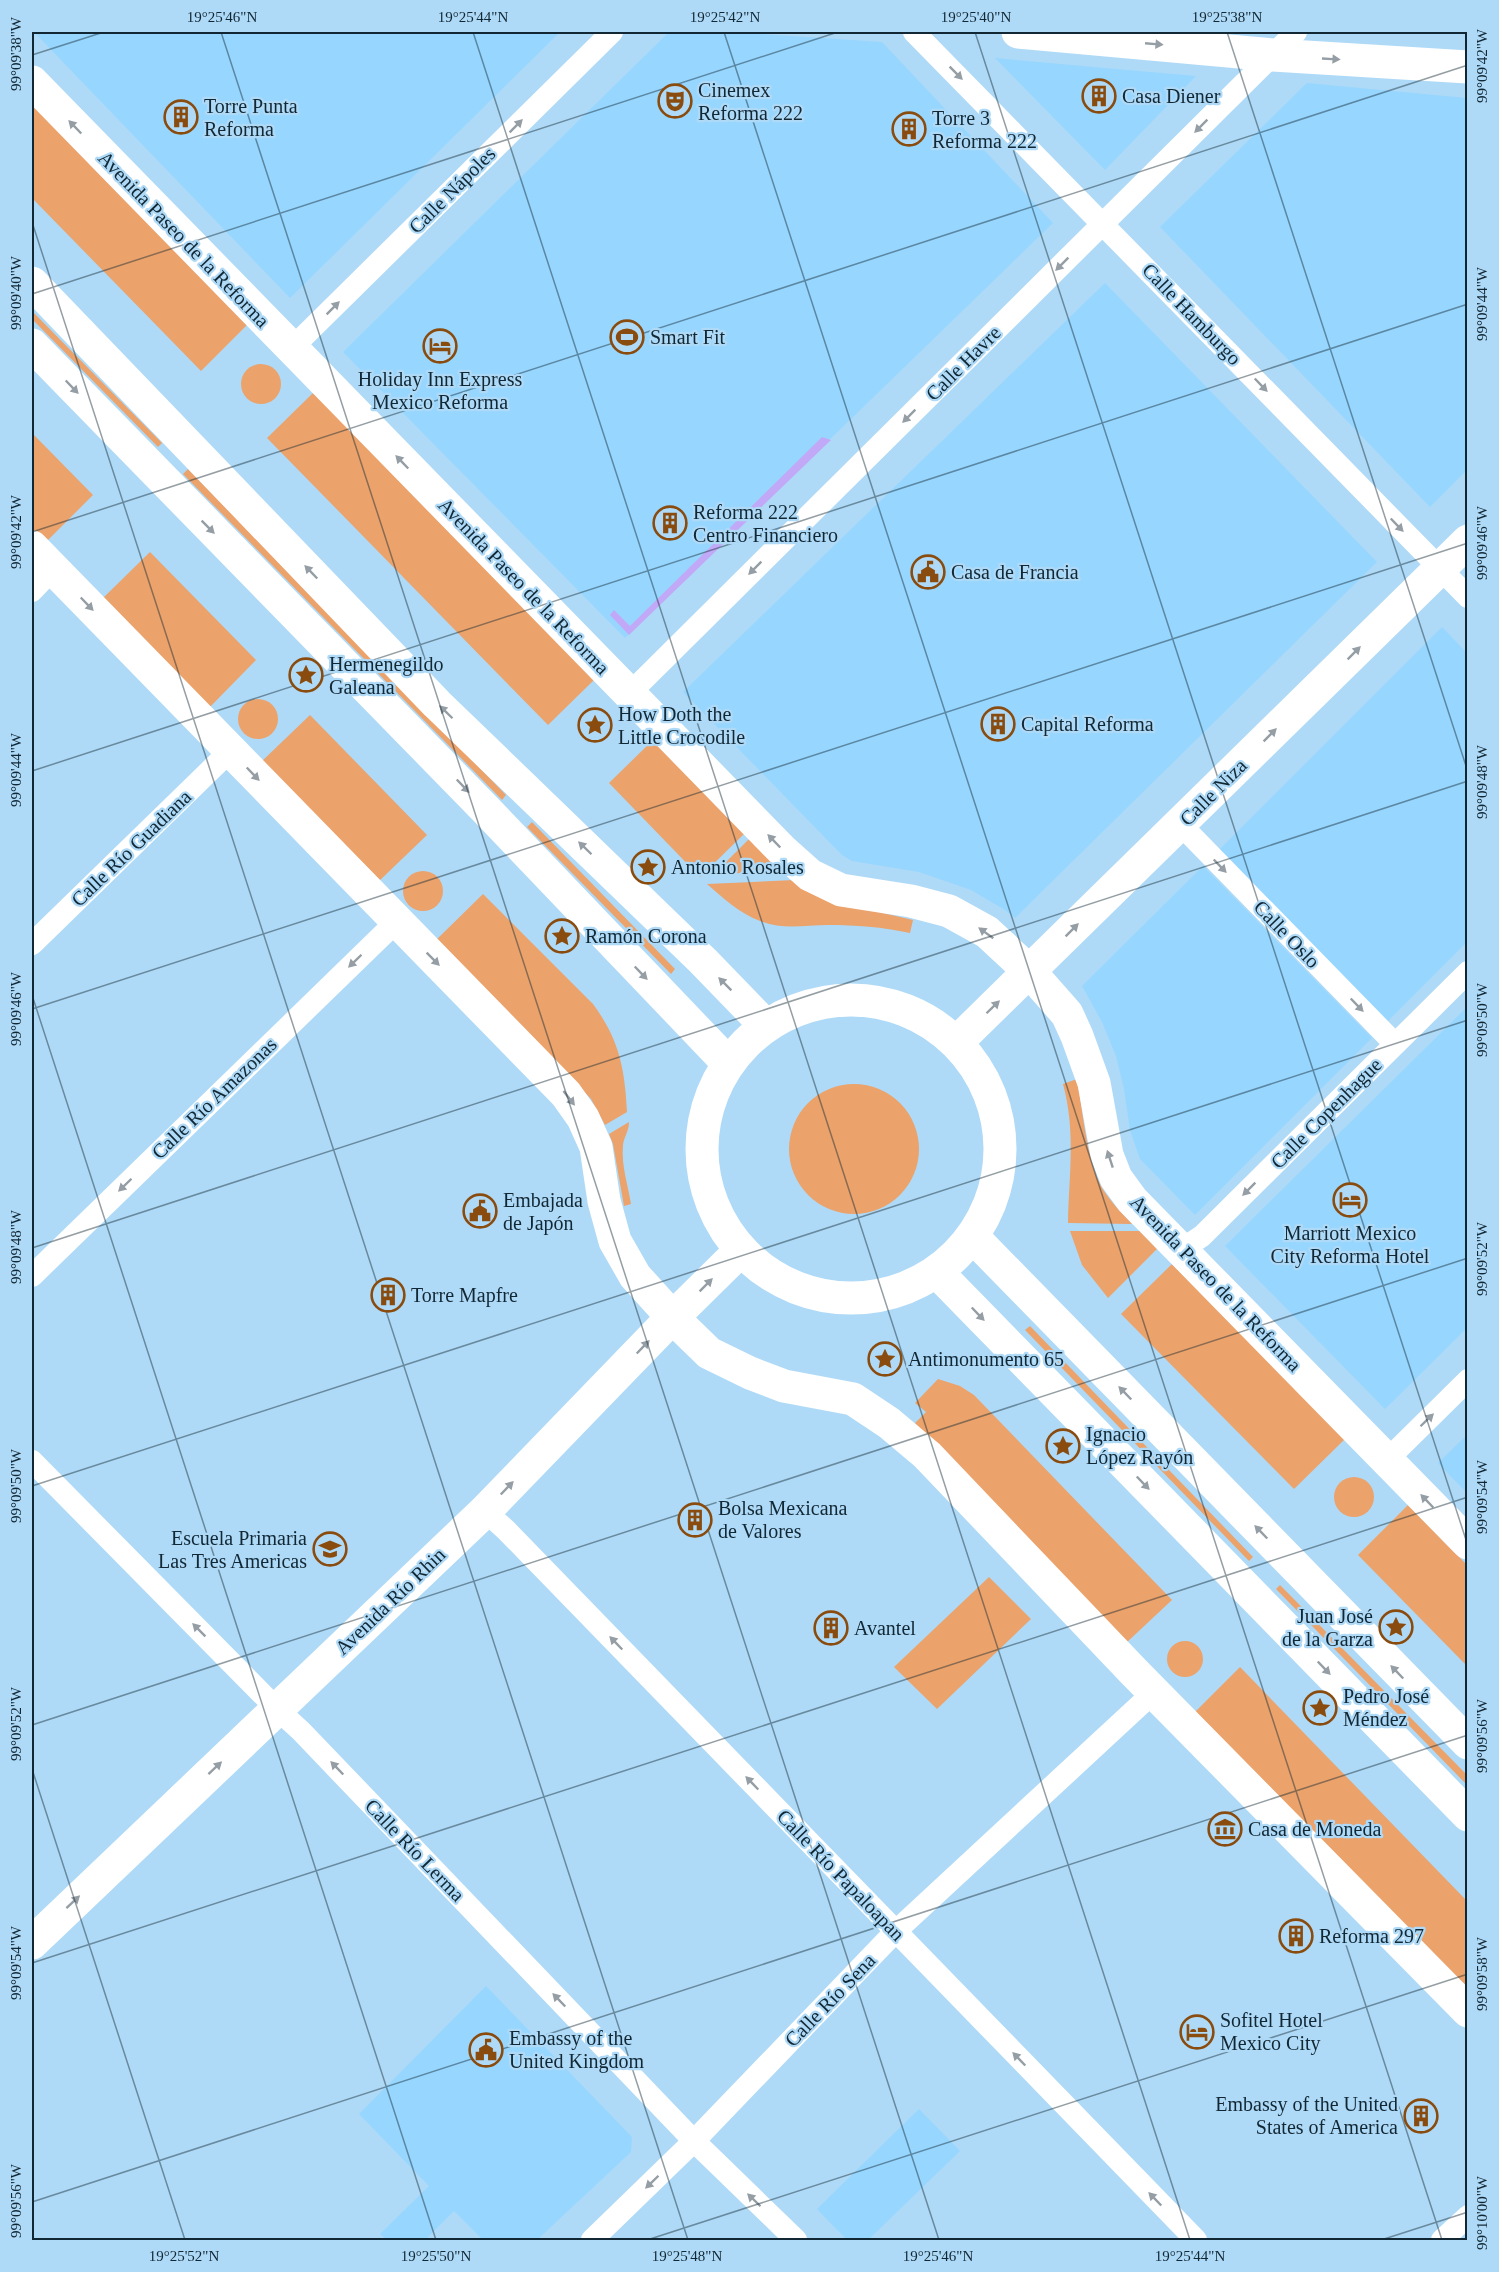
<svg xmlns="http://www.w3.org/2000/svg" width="1499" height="2272" viewBox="0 0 1499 2272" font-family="Georgia,serif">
	<rect width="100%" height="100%" fill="#afdaf7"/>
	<g fill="#97d6fe">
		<path d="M34,32H560L290,298Z"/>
		<path d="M669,32H734L882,42L1053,223L625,638L343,352Z"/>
		<path d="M995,58L1105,68L1196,76L1105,170Z"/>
		<path d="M1307,83L1467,98V470L1430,507L1160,227Z"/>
		<path d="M1105,283L1377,562L1015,918L1005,910L971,890L919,872L852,861L842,855L683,692Z"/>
		<path d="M1442,627L1467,653V942L1388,1021L1219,850Z"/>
		<path d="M1203,866L1372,1038L1195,1215L1140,1159L1130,1130L1124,1089L1116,1056L1102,1022L1082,986Z"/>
		<path d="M1467,1007V1328L1385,1409L1225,1246Z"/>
		<path d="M1467,1435V1493L1438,1463Z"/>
		<path d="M486,1986L632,2137L631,2152L537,2240H483L454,2211L425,2240H387L380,2234L429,2186L359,2114Z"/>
		<path d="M919,2109L960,2151L868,2240H847L817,2209Z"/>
	</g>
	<g fill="#eba26b">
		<path d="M32,102L248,324L201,371L32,198Z"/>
		<path d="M32,311L162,443L158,447L32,319Z"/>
		<circle cx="261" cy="384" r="20"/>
		<path d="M314,392L595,679L548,725L267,438Z"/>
		<path d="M32,433L93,495L44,544L32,531Z"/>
		<path d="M188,469L506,795L502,800L183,474Z"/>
		<path d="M150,552L256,660L207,710L100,601Z"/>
		<circle cx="258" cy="719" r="20"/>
		<path d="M310,715L427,835L377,883L260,763Z"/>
		<path d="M654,739L745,833L700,877L609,783Z"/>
		<path d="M532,822L675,969L671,974L527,827Z"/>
		<path d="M751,837L783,870L713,875Z"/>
		<circle cx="423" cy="891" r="20"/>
		<path d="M794,880L848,905L913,920L910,933C882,927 856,925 828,925C805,925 782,930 760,921C739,913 723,898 707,884Z"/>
		<path d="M483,894L593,1004C619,1039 625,1069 627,1112L605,1125L591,1099L574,1081L434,942Z"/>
		<path d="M1077,1079C1083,1111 1086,1159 1102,1188C1110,1201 1121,1212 1132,1224L1068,1223C1069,1174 1076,1132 1063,1084Z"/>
		<circle cx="854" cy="1149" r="65"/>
		<path d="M629,1122C629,1131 624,1137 623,1145C621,1165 628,1185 631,1204L624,1206L613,1144L609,1134Z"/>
		<path d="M1070,1231H1140L1157,1249L1108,1298L1082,1265Z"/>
		<path d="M1172,1264L1345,1439L1294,1489L1121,1314Z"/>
		<path d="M1030,1326L1253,1557L1249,1561L1025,1330Z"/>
		<path d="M938,1379L960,1386L974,1395L1172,1600L1125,1644L915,1423L926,1412L915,1403Z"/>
		<circle cx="1354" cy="1497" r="20"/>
		<path d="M1408,1505L1467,1565V1666L1358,1555Z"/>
		<path d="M989,1577L1031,1619L937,1709L894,1667Z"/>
		<path d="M1280,1585L1467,1775V1785L1276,1589Z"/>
		<circle cx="1185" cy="1659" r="18"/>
		<path d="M1240,1667L1467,1901V1996L1193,1714Z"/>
	</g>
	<path fill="#c1a9f7" d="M822,437L831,440L629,635L610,615L614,610L630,626Z"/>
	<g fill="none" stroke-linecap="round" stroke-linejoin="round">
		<g stroke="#fff" stroke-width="22">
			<path d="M914,32L1468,597"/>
			<path d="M291,349L612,32"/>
			<path d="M32,591L53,569"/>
			<path d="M630,693L1296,32"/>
			<path d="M1180,824L1395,1044"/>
			<path d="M32,944L230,751"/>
			<path d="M1181,1250L1202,1236L1468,972"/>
			<path d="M32,1276L397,921"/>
			<path d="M1387,1460L1468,1380"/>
			<path d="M32,1461L277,1709L301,1731L694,2141L796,2240"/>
			<path d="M485,1511L506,1530L1196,2240"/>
			<path d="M592,2240L694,2141L896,1931L1154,1692"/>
			<path d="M1442,2240L1468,2216"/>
		</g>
		<g stroke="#fff" stroke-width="33">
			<path d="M1018,32L1273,55L1468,67"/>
			<path d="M32,82L782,850L810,875L841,890L911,901L949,911L987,932L1030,972L1067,1014L1077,1036L1094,1083L1107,1155L1116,1178L1132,1200L1468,1543"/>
			<path d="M32,283L437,704L703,961L766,1026"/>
			<path d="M32,345L491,815L728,1063"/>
			<path d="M32,547L566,1094L583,1118L596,1147L604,1201L615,1241L635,1276L673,1318L709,1353L750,1373L784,1386L853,1399L889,1423L927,1455L1134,1672L1468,2011"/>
			<circle cx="851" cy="1149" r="149"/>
			<path d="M957,1042L1468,541"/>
			<path d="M973,1237L1468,1743"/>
			<path d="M937,1272L1468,1815"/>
			<path d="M32,1943L485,1511L662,1328L740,1251"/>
		</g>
	</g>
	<defs><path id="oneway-solid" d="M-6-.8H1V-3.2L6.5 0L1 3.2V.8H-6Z" transform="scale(1.5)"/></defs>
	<g fill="#949ea4">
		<use href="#oneway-solid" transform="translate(1154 44) rotate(5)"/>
		<use href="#oneway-solid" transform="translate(1331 59) rotate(3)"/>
		<use href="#oneway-solid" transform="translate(956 73) rotate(45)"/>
		<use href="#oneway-solid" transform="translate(516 126) rotate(-45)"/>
		<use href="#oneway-solid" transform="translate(1201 126) rotate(135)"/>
		<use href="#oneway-solid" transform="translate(75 127) rotate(-134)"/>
		<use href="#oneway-solid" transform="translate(1062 264) rotate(135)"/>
		<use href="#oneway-solid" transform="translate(333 308) rotate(-45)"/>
		<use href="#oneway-solid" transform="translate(1261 385) rotate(46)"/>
		<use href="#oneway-solid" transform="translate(72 387) rotate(46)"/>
		<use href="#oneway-solid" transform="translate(909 416) rotate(135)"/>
		<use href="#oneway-solid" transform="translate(402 462) rotate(-134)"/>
		<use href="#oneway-solid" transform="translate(1397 525) rotate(46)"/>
		<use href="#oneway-solid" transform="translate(208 527) rotate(45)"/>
		<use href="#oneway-solid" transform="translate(755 568) rotate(135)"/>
		<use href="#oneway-solid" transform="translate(311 572) rotate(-134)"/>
		<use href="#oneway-solid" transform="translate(87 604) rotate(46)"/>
		<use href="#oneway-solid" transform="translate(1354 653) rotate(-45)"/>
		<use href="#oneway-solid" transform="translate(446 712) rotate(-136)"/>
		<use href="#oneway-solid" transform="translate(1270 735) rotate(-45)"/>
		<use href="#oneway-solid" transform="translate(253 774) rotate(46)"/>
		<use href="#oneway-solid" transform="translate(463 786) rotate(46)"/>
		<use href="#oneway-solid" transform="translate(774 841) rotate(-134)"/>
		<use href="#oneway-solid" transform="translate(585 848) rotate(-136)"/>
		<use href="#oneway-solid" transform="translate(1220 866) rotate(46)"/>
		<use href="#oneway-solid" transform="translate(1072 930) rotate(-45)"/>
		<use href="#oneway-solid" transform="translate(986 933) rotate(-144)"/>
		<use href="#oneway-solid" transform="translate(433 959) rotate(45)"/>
		<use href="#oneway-solid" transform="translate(355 961) rotate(136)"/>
		<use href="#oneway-solid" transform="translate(641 973) rotate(46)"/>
		<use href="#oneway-solid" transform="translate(725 984) rotate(-135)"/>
		<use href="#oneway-solid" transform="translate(1357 1005) rotate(46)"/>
		<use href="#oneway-solid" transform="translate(993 1007) rotate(-44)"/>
		<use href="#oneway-solid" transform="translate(569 1098) rotate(52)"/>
		<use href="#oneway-solid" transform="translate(1110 1159) rotate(-108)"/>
		<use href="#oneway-solid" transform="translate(125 1185) rotate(136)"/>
		<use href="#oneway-solid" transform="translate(1249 1189) rotate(135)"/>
		<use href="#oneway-solid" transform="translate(706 1285) rotate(-45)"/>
		<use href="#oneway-solid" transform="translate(978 1314) rotate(46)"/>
		<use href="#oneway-solid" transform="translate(643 1347) rotate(-46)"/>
		<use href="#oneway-solid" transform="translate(1125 1393) rotate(-134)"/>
		<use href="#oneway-solid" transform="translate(1427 1420) rotate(-44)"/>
		<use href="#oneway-solid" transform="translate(1143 1483) rotate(46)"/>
		<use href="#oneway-solid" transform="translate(507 1488) rotate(-46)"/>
		<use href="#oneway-solid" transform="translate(1427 1501) rotate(-134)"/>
		<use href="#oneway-solid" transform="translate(1261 1532) rotate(-134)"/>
		<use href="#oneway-solid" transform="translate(199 1630) rotate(-135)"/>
		<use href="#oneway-solid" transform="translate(616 1643) rotate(-134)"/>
		<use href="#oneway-solid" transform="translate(1324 1668) rotate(46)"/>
		<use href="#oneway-solid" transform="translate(1397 1672) rotate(-134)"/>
		<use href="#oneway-solid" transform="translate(215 1768) rotate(-43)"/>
		<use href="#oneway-solid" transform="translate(337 1768) rotate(-134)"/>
		<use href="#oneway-solid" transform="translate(752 1783) rotate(-134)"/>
		<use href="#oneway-solid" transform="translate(73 1902) rotate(-43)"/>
		<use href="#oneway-solid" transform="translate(559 2000) rotate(-134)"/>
		<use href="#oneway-solid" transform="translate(1019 2059) rotate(-134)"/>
		<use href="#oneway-solid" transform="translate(652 2182) rotate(136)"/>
		<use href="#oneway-solid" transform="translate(1155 2199) rotate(-134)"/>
		<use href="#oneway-solid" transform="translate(754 2200) rotate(-136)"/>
	</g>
	<path fill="none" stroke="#112734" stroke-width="1.5" stroke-opacity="0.45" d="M221,32L939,2240M473,32L1190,2240M724,32L1442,2240M975,32L1468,1546M1227,32L1468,772M32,55L104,32M32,222L688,2240M32,294L838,32M32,532L1468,65M32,771L1468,304M32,995L436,2240M32,1009L1468,543M32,1248L1468,781M32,1486L1468,1020M32,1725L1468,1258M32,1769L185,2240M32,1963L1468,1497M32,2202L1468,1735M647,2240L1468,1974M1381,2240L1468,2212"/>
	<defs>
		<g id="building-ring" transform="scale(1.725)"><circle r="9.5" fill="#afdaf7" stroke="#894b0e" stroke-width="1.5"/><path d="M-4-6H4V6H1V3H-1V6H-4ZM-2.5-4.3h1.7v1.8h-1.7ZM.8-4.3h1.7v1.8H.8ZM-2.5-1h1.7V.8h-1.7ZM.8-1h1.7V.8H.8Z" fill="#894b0e"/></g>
		<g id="theatre-ring" transform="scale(1.725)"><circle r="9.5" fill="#afdaf7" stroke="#894b0e" stroke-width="1.5"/><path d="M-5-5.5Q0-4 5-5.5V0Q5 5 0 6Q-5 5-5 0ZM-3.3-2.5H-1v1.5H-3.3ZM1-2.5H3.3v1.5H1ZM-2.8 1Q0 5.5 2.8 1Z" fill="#894b0e"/></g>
		<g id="stadium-ring" transform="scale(1.725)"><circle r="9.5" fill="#afdaf7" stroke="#894b0e" stroke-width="1.5"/><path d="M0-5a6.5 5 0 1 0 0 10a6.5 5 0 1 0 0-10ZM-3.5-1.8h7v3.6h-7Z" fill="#894b0e"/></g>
		<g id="hotel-ring" transform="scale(1.725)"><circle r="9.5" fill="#afdaf7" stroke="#894b0e" stroke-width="1.5"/><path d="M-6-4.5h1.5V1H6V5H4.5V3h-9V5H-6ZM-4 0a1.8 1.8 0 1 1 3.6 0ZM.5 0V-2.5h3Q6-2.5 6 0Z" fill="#894b0e"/></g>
		<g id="civic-ring" transform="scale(1.725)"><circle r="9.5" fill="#afdaf7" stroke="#894b0e" stroke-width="1.5"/><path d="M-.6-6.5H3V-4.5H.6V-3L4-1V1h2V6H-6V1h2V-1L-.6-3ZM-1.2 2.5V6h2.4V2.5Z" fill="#894b0e"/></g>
		<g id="sight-ring" transform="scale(1.725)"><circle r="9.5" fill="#afdaf7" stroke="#894b0e" stroke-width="1.5"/><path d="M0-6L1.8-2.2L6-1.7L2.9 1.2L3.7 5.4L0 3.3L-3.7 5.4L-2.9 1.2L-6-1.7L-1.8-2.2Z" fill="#894b0e"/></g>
		<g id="school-ring" transform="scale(1.725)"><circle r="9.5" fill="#afdaf7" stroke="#894b0e" stroke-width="1.5"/><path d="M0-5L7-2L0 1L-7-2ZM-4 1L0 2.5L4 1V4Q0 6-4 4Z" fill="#894b0e"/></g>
		<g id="museum-ring" transform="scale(1.725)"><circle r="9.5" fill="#afdaf7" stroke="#894b0e" stroke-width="1.5"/><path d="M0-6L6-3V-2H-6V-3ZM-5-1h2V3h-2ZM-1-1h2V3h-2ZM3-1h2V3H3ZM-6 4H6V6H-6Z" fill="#894b0e"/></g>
	</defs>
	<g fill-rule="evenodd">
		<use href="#building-ring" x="1099" y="96"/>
		<use href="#theatre-ring" x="675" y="101"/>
		<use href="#building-ring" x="181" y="117"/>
		<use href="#building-ring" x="909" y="129"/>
		<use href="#stadium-ring" x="627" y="337"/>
		<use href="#hotel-ring" x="440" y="346"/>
		<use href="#building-ring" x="670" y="523"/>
		<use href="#civic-ring" x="928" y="572"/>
		<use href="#sight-ring" x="306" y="675"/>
		<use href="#building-ring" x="998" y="724"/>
		<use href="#sight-ring" x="595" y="725"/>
		<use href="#sight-ring" x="648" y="867"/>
		<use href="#sight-ring" x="562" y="936"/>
		<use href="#hotel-ring" x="1350" y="1200"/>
		<use href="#civic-ring" x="480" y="1211"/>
		<use href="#building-ring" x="388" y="1295"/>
		<use href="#sight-ring" x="885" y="1359"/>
		<use href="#sight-ring" x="1063" y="1446"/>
		<use href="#building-ring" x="695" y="1520"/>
		<use href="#school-ring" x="330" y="1549"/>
		<use href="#sight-ring" x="1396" y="1627"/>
		<use href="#building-ring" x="831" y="1628"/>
		<use href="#sight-ring" x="1320" y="1708"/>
		<use href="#museum-ring" x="1225" y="1829"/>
		<use href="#building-ring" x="1296" y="1936"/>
		<use href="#hotel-ring" x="1197" y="2032"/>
		<use href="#civic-ring" x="486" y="2050"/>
		<use href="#building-ring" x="1421" y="2116"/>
	</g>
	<g text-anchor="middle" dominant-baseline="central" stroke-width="4.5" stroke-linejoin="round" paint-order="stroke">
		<g font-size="20" fill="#112734" stroke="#afdaf7" text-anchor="start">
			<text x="698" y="90">Cinemex<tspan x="698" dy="23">Reforma 222</tspan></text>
			<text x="1122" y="96">Casa Diener</text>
			<text x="204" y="106">Torre Punta<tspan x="204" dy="23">Reforma</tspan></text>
			<text x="932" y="118">Torre 3<tspan x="932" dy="23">Reforma 222</tspan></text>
			<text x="650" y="337">Smart Fit</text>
			<text x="440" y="379" text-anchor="middle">Holiday Inn Express<tspan x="440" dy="23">Mexico Reforma</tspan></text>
			<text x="693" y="512">Reforma 222<tspan x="693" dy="23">Centro Financiero</tspan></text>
			<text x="951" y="572">Casa de Francia</text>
			<text x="329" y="664">Hermenegildo<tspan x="329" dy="23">Galeana</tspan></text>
			<text x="618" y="714">How Doth the<tspan x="618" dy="23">Little Crocodile</tspan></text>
			<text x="1021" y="724">Capital Reforma</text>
			<text x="671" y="867">Antonio Rosales</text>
			<text x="585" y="936">Ramón Corona</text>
			<text x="503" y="1200">Embajada<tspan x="503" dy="23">de Japón</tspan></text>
			<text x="1350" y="1233" text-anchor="middle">Marriott Mexico<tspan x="1350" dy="23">City Reforma Hotel</tspan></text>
			<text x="411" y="1295">Torre Mapfre</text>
			<text x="908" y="1359">Antimonumento 65</text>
			<text x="1086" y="1434">Ignacio<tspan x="1086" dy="23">López Rayón</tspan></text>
			<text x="718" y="1508">Bolsa Mexicana<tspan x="718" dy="23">de Valores</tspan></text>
			<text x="307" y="1538" text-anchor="end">Escuela Primaria<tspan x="307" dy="23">Las Tres Americas</tspan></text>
			<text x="1373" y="1616" text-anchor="end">Juan José<tspan x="1373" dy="23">de la Garza</tspan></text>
			<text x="854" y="1628">Avantel</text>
			<text x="1343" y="1696">Pedro José<tspan x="1343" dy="23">Méndez</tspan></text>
			<text x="1248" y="1829">Casa de Moneda</text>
			<text x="1319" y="1936">Reforma 297</text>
			<text x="1220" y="2020">Sofitel Hotel<tspan x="1220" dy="23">Mexico City</tspan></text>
			<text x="509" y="2038">Embassy of the<tspan x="509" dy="23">United Kingdom</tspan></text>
			<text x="1398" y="2104" text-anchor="end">Embassy of the United<tspan x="1398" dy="23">States of America</tspan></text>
		</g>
		<g font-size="20" fill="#112734" stroke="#afdaf7">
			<text transform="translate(452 190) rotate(-45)">Calle Nápoles</text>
			<text transform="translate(184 239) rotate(46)">Avenida Paseo de la Reforma</text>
			<text transform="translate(1192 314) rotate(46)">Calle Hamburgo</text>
			<text transform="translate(963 363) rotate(-45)">Calle Havre</text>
			<text transform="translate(524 586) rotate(46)">Avenida Paseo de la Reforma</text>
			<text transform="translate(1213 792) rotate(-45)">Calle Niza</text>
			<text transform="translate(131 848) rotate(-44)">Calle Río Guadiana</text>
			<text transform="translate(1287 934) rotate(46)">Calle Oslo</text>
			<text transform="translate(214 1098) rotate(-44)">Calle Río Amazonas</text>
			<text transform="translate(1326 1113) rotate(-45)">Calle Copenhague</text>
			<text transform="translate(1216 1283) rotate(46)">Avenida Paseo de la Reforma</text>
			<text transform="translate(390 1601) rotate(-44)">Avenida Río Rhin</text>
			<text transform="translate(415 1850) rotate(46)">Calle Río Lerma</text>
			<text transform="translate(841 1875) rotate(46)">Calle Río Papaloapan</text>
			<text transform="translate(830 2000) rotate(-46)">Calle Río Sena</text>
		</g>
	</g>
	<rect width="1499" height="2272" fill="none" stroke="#afdaf7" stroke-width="66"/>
	<rect x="33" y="33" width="1433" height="2206" fill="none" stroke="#112734" stroke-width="2"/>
	<g font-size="15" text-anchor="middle" fill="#112734">
		<text x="222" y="22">19°25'46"N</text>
		<text x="473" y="22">19°25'44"N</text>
		<text x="725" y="22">19°25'42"N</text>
		<text x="976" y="22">19°25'40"N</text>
		<text x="1227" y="22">19°25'38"N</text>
		<text transform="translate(16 54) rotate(-90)" y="5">99°09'38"W</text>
		<text transform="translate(1482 66) rotate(-90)" y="5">99°09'42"W</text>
		<text transform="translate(16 293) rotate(-90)" y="5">99°09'40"W</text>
		<text transform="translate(1482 304) rotate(-90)" y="5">99°09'44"W</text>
		<text transform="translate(16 532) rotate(-90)" y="5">99°09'42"W</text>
		<text transform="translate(1482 543) rotate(-90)" y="5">99°09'46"W</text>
		<text transform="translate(16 770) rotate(-90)" y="5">99°09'44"W</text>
		<text transform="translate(1482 782) rotate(-90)" y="5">99°09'48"W</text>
		<text transform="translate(16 1009) rotate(-90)" y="5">99°09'46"W</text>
		<text transform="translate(1482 1020) rotate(-90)" y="5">99°09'50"W</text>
		<text transform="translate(16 1247) rotate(-90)" y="5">99°09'48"W</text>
		<text transform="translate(1482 1259) rotate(-90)" y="5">99°09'52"W</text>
		<text transform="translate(16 1486) rotate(-90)" y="5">99°09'50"W</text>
		<text transform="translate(1482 1497) rotate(-90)" y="5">99°09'54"W</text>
		<text transform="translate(16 1724) rotate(-90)" y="5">99°09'52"W</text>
		<text transform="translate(1482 1736) rotate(-90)" y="5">99°09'56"W</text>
		<text transform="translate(16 1963) rotate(-90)" y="5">99°09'54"W</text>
		<text transform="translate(1482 1974) rotate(-90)" y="5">99°09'58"W</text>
		<text transform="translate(16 2201) rotate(-90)" y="5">99°09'56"W</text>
		<text transform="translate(1482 2213) rotate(-90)" y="5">99°10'00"W</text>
		<text x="184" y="2261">19°25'52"N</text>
		<text x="436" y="2261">19°25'50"N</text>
		<text x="687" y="2261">19°25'48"N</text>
		<text x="938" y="2261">19°25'46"N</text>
		<text x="1190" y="2261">19°25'44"N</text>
	</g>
</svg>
